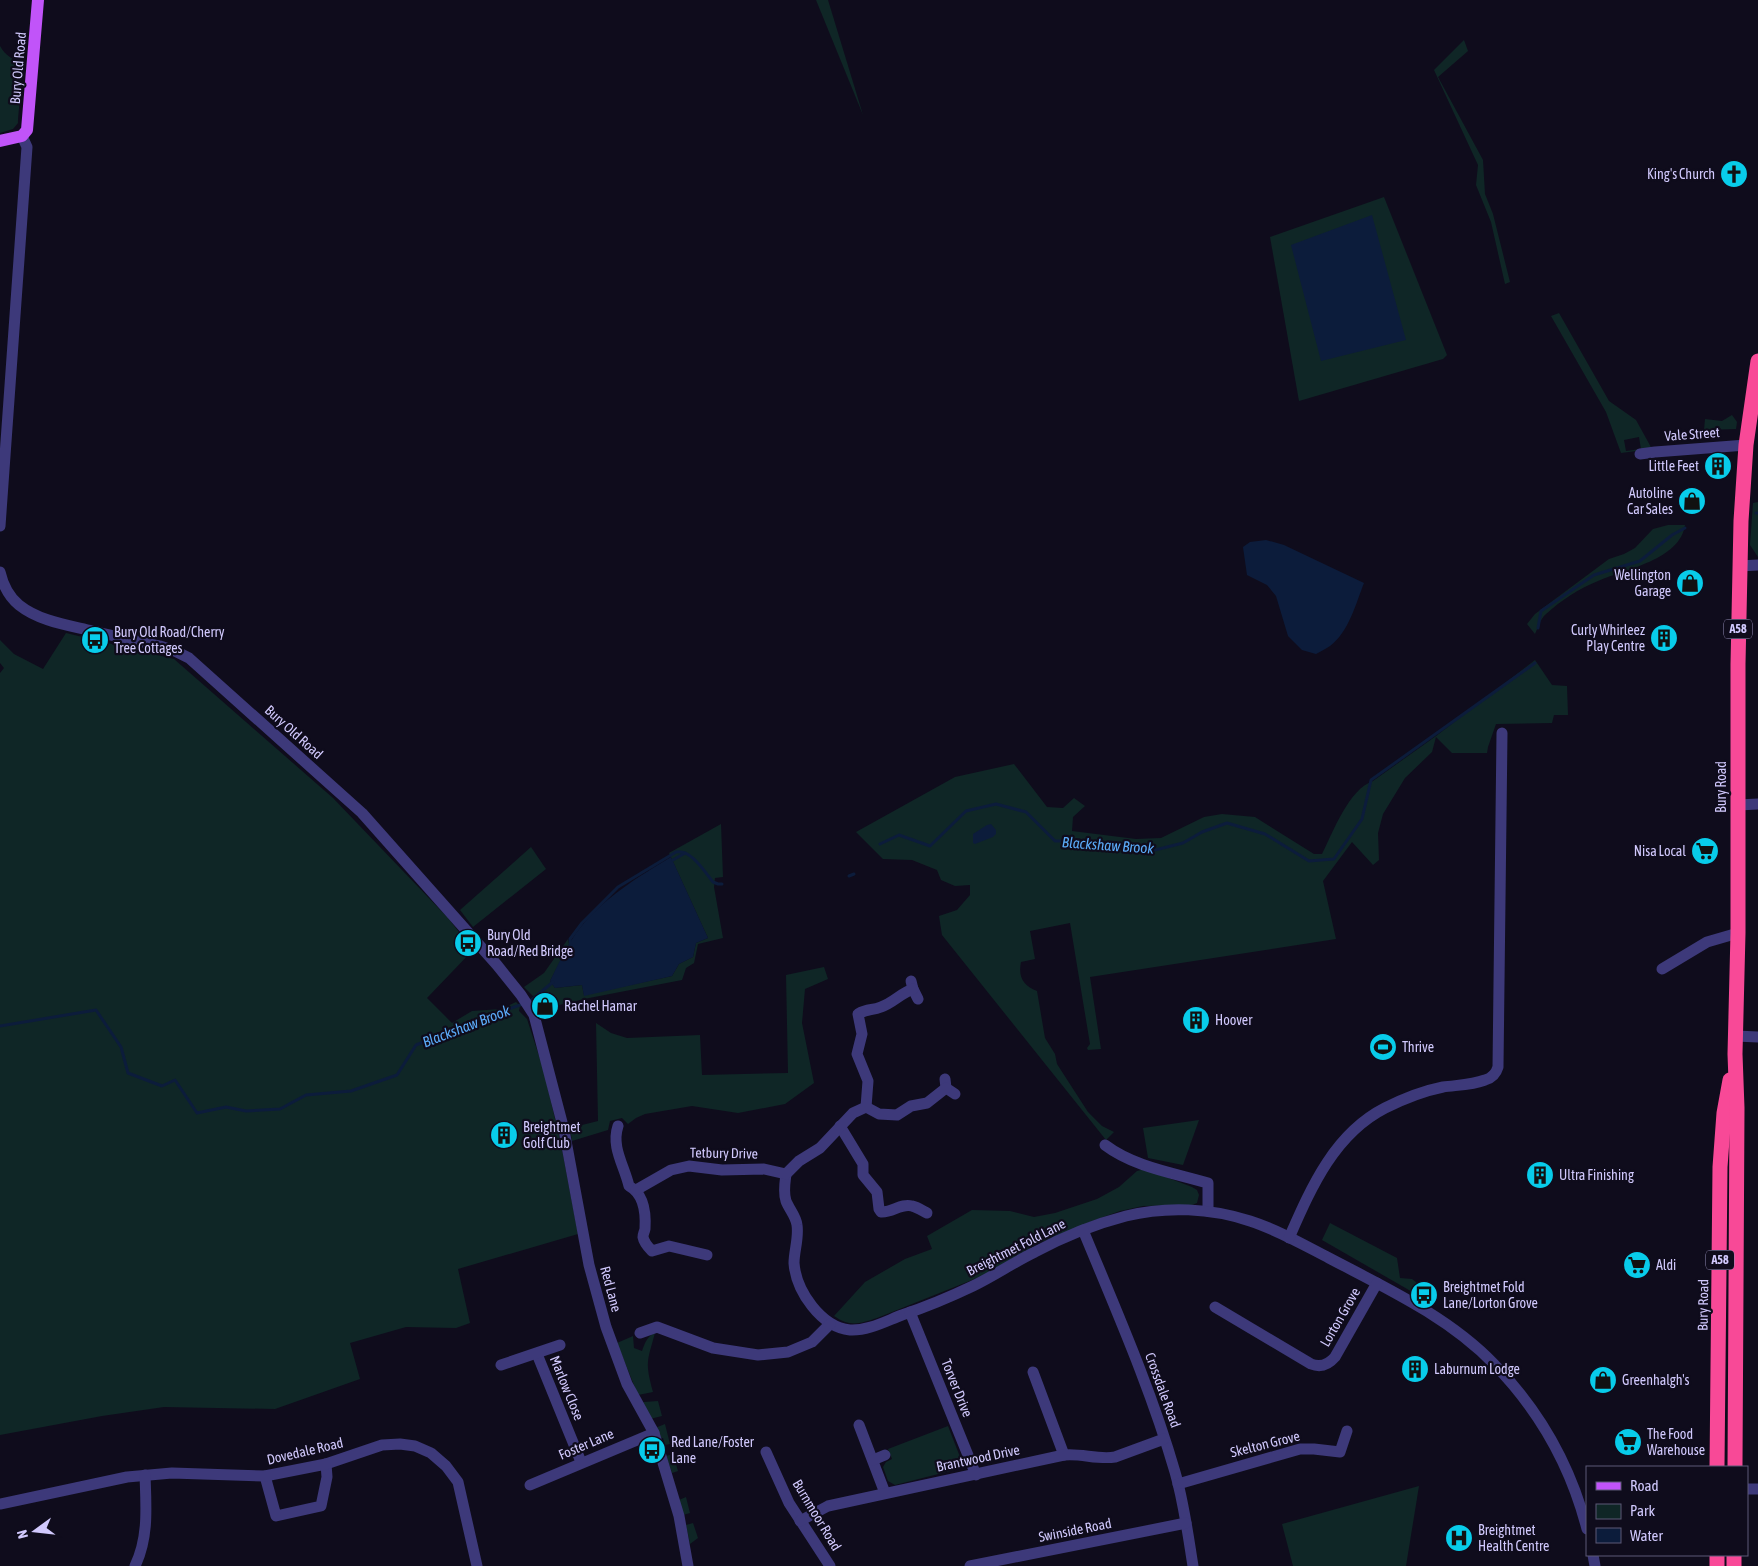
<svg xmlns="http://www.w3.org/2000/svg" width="1758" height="1566" viewBox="0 0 1758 1566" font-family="'Asap Condensed',sans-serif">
	<rect width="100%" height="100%" fill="#0f0c1c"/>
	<g fill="#0f2626" fill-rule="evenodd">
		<path d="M816,0H828L863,115Z"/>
		<path d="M1464,40L1468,51L1438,77L1483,160L1485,194L1493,214L1510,282L1505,284L1491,222L1476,185L1478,165L1434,70Z"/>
		<path d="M0,46C6,57 11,56 17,63C25,73 18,110 18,123L13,129L0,133Z"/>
		<path d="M1384,197L1447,355L1443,359L1299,401L1270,237Z"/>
		<path d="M1559,313L1609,401L1636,420L1652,449L1621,453L1606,412L1551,316ZM1639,437L1641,449L1626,451L1624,440Z"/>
		<path d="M1732,415L1737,422L1736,429L1704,430L1705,419L1722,421Z"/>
		<path d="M1758,502V557L1750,545L1753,503Z"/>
		<path d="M1668,525H1685C1680,560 1625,569 1598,581C1580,588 1560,601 1546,614C1540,619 1538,628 1535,634L1527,624L1535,614L1609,559L1624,554L1635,548L1653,529Z"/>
		<path d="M66,633L174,659L333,798L448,918L473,950L427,998L452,1023L472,1011L501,1009L516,1002L520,1006L519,1011L527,1019L543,1068L561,1144L578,1234L458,1269L470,1323L456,1328L406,1327L350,1343L360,1379L275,1409L164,1407L102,1416L0,1435V673L4,668L0,663V640L14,654L43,669Z"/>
		<path d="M1535,660L1552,685L1567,686L1568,715H1554L1552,723L1496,724L1488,747L1487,753H1452L1436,737L1432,752L1405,778L1383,814L1378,833L1379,860L1373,865L1352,842L1323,881L1336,939L1090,977L1101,1049L1088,1050L1087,1048L1090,1044L1070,923L1030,931L1035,959L1021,962C1018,977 1023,985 1037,991L1045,1038L1055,1054L1057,1064L1088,1112L1102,1126L1114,1132L1106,1140L942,935L939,916L957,910L970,895V885L955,886L941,880L937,870L912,860L883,859L856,832L955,777L1014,764L1047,807L1063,808L1074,798L1085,806L1073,817L1072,831L1136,839L1161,838L1204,817L1222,814L1255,817L1314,854H1322C1333,832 1349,789 1373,781L1436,736Z"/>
		<path d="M721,824L723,877L715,878L714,887L723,938L698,944L694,963L686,968L682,980L584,999L559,1005L549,992L533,996L524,987L544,973L568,939L569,944L550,981L555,988L582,985L584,995L672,976L679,964L693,957L696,943L708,938L669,853Z"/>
		<path d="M531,847L546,869L473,927L460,910Z"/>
		<path d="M824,967L828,979L805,989L802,1023L814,1083L785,1104L738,1113L692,1106L645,1114L636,1118L628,1124L622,1118L610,1121L608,1130L572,1141L570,1128L598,1121L596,1023L611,1033L627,1038L700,1035L702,1075L788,1073L786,975Z"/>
		<path d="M1199,1120L1183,1165L1148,1158L1143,1128Z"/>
		<path d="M1145,1169L1192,1187L1197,1190L1199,1195L1197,1203L1192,1205L1143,1206L1120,1211L1095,1220L1037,1244L982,1276L877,1318C859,1324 850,1327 834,1316L865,1282L905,1259L932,1249L927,1236L972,1210L1010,1211L1034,1217L1055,1213L1097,1199L1119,1187L1137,1171Z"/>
		<path d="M1330,1223L1397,1258L1400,1278L1412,1279L1426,1290H1435V1305L1322,1240Z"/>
		<path d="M655,1333C647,1362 645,1362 653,1392L638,1395L617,1343L633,1336L634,1348L642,1351C645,1343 647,1336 655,1333Z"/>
		<path d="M658,1401L662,1416L650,1419L642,1404L644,1402Z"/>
		<path d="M665,1424L670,1444L665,1445L663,1438H661L655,1428Z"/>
		<path d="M948,1426L962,1462L961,1466L958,1469L895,1485L888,1481L883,1467L886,1462L892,1459L888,1449Z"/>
		<path d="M673,1454L678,1471L672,1473L666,1456Z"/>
		<path d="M1419,1486L1406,1566H1293L1282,1524Z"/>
		<path d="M686,1497L690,1513L683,1515L679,1500Z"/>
		<path d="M693,1523L698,1538L690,1544L686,1525Z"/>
	</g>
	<g fill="#0c1c3b">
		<path d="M1372,215L1406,340L1321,361L1291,245Z"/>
		<path d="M1266,540L1284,545L1364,583C1356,603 1349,632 1330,646C1326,649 1321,651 1316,654L1302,650L1288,636L1276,596L1267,585L1247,575L1243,547L1250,542Z"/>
		<path d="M991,824L996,830V834L993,837L975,844L973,843V834L987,825Z"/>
		<path d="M671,857L708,938L696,943L693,957L679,964L672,976L584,996L582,985L555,988L550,981C559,963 568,943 580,928C605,897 638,877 671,857Z"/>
	</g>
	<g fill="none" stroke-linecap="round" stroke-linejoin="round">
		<g stroke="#0c1c3b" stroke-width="3">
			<path d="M1756,513H1758"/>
			<path d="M1538,628L1541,611L1594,575L1640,561L1672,535L1685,528"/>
			<path d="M880,844L899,835L930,846L966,811L996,804L1026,812L1055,841H1079L1111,843L1155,850L1183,843L1202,832L1227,823L1265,834L1309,861L1334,859L1362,819L1371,780L1535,663"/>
			<path d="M673,860L685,853"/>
			<path d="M849,876L854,874"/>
			<path d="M571,947L570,939L582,923L618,887L676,852C691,849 704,871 713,882L718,884H722"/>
			<path d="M529,1002L553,982"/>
			<path d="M0,1026L96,1010L121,1047L128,1073L162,1086L175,1080L197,1113L226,1107L246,1111L280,1109L306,1095L351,1091L397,1075L416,1045L491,1015L523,1004"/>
		</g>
		<g stroke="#3d397a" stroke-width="11">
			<path d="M1640,454L1655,452L1746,445"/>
			<path d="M0,526L27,147L22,136"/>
			<path d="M1739,566L1758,565"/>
			<path d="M0,572C3,585 8,596 19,605C39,621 67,625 92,631C114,636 137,641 160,646L175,651L189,658L362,813L497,965L521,995L534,1015L564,1130L589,1265L606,1327L627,1384L654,1433L679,1516L688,1566"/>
			<path d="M1738,805L1758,804"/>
			<path d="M1662,969L1707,942L1738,933"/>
			<path d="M911,981L913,989L918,999"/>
			<path d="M1736,1036L1758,1037"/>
			<path d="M945,1079L946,1088L955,1094"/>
			<path d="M866,1107L879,1114L897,1115L911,1106L927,1103L946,1088"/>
			<path d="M618,1126C611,1147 624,1165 629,1186C644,1194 646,1213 645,1229C644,1233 643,1234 643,1237C644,1243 648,1247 652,1251L669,1246L707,1255"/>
			<path d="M840,1126L863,1164V1175L877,1192L879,1209L881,1212C892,1213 901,1203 912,1206C917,1207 923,1211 927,1213"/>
			<path d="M1105,1145C1134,1167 1174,1173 1208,1183V1211"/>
			<path d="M786,1174C785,1183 783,1192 786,1201C789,1209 796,1216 797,1225C799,1238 794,1251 794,1263C796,1291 821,1327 850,1330C868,1331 886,1321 902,1315C926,1307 950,1297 973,1286C994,1276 1014,1262 1035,1252C1063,1237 1095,1224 1126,1216C1166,1206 1211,1208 1250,1221C1278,1230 1304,1245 1329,1258C1386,1288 1449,1317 1494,1364C1539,1410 1571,1467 1587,1529"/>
			<path d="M636,1190L671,1170L689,1166L722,1170L764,1169L786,1174L799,1161L820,1148L853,1113L866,1107L868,1081L857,1054L862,1034L858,1014C868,1008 872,1011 881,1007C893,1003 901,993 913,989"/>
			<path d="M1083,1230C1116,1310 1151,1389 1175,1472C1184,1503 1188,1535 1193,1566"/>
			<path d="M1289,1238C1311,1188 1334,1134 1385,1108C1403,1099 1423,1091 1443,1087C1457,1085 1472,1085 1485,1080C1492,1078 1496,1074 1498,1067L1502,733"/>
			<path d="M1215,1307L1311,1364C1321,1368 1329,1364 1335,1357L1377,1283"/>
			<path d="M910,1312L976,1475"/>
			<path d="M640,1333L657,1327L713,1348L758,1355L788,1352L812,1342L830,1324"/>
			<path d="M537,1354L581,1462"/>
			<path d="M501,1365L560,1345"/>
			<path d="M1033,1372L1064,1455"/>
			<path d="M859,1425L885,1493"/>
			<path d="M766,1452L789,1503L830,1566"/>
			<path d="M873,1460L885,1455"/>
			<path d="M265,1476L276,1516L321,1506L327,1477L326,1464"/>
			<path d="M1178,1484L1300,1449H1314L1340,1452L1347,1431"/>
			<path d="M530,1485L654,1433"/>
			<path d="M1747,1489H1758"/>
			<path d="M0,1504L127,1477L172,1473L265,1476L326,1464L382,1445L400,1444L415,1446L431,1453L446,1466L458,1482L477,1566"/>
			<path d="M800,1521L828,1506L1064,1455C1081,1453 1098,1460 1115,1457L1164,1439"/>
			<path d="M1593,1555L1595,1566"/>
			<path d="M135,1566C149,1537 146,1506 145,1475"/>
			<path d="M970,1566L1186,1523"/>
		</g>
		<path stroke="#c154f9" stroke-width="12" d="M0,141L22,136L27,130L38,0"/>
		<g stroke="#f84997" stroke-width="15">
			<path d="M1717,1467L1720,1167L1724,1113L1730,1080"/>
			<path d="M1735,1467L1737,1108L1735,1054L1738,933V664L1741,521L1746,445L1758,361"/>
			<path d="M1717,1566V1555"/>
			<path d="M1734,1566V1555"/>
		</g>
	</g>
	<defs>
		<g id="church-disc" transform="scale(1.4375)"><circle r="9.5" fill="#08ccea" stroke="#0f0c1c"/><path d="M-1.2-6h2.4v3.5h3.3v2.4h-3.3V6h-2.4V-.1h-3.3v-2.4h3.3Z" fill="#111"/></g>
		<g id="building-disc" transform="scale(1.4375)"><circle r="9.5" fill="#08ccea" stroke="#0f0c1c"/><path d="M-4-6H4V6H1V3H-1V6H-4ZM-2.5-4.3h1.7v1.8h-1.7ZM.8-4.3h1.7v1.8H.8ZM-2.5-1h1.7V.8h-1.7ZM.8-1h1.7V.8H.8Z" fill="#111"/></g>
		<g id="shop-disc" transform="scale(1.4375)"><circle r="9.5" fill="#08ccea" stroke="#0f0c1c"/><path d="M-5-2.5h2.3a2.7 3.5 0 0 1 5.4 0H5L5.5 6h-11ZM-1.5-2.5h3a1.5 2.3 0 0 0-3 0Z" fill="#111"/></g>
		<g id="bus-disc" transform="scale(1.4375)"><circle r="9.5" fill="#08ccea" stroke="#0f0c1c"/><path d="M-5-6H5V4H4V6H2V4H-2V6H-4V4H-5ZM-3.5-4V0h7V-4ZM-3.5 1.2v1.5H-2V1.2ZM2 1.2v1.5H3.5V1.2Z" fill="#111"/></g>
		<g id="supermarket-disc" transform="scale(1.4375)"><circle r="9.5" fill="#08ccea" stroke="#0f0c1c"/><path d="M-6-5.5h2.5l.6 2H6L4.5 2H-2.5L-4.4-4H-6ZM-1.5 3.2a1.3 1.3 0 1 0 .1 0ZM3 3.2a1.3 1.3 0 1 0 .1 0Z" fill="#111"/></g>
		<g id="stadium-disc" transform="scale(1.4375)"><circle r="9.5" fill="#08ccea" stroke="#0f0c1c"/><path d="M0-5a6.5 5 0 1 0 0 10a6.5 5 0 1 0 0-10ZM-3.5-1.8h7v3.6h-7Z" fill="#111"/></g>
		<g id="hospital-disc" transform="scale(1.4375)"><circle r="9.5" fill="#08ccea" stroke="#0f0c1c"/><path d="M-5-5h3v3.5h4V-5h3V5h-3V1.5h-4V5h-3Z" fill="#111"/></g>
	</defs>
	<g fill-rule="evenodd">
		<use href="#church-disc" x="1734" y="174"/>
		<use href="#building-disc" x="1718" y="466"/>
		<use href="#shop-disc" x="1692" y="501"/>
		<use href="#shop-disc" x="1690" y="583"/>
		<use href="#building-disc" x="1664" y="638"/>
		<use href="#bus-disc" x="95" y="640"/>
		<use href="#supermarket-disc" x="1705" y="851"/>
		<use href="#bus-disc" x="468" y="943"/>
		<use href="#shop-disc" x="545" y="1006"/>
		<use href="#building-disc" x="1196" y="1020"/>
		<use href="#stadium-disc" x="1383" y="1047"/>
		<use href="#building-disc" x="504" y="1135"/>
		<use href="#building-disc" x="1540" y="1175"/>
		<use href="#supermarket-disc" x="1637" y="1265"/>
		<use href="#bus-disc" x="1424" y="1295"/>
		<use href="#building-disc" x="1415" y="1369"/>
		<use href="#shop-disc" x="1603" y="1380"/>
		<use href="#supermarket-disc" x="1628" y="1442"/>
		<use href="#bus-disc" x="652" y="1450"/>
		<use href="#hospital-disc" x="1459" y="1538"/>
	</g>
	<g text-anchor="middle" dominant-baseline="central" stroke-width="4.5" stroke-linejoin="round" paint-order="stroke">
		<g fill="#0f0c1c" stroke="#9790ba" stroke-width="1">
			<rect x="1724" y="619.5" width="28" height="19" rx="4"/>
			<rect x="1706" y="1250.5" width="28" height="19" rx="4"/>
		</g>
		<g font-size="12" font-weight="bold" fill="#d1c9fd">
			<text x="1738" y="629">A58</text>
			<text x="1720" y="1260">A58</text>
		</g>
		<g font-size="14" fill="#d1c9fd" stroke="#0f0c1c">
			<text transform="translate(18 68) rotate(-85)">Bury Old Road</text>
			<text transform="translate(1692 434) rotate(-4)">Vale Street</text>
			<text transform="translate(294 732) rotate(42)">Bury Old Road</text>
			<text transform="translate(1721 787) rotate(-90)">Bury Road</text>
			<text transform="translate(724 1153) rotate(1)">Tetbury Drive</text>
			<text transform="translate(1016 1247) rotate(-27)">Breightmet Fold Lane</text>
			<text transform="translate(611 1289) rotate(75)">Red Lane</text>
			<text transform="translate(1703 1305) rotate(-89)">Bury Road</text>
			<text transform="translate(1340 1317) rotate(-60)">Lorton Grove</text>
			<text transform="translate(567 1388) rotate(68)">Marlow Close</text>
			<text transform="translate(957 1388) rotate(68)">Torver Drive</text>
			<text transform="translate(1163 1390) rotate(70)">Crossdale Road</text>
			<text transform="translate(586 1444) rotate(-23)">Foster Lane</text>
			<text transform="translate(1265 1444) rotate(-14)">Skelton Grove</text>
			<text transform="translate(305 1451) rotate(-13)">Dovedale Road</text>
			<text transform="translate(978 1458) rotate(-12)">Brantwood Drive</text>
			<text transform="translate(817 1515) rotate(59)">Burnmoor Road</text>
			<text transform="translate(1075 1530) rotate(-11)">Swinside Road</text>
		</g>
		<g font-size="14" fill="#d1c9fd" stroke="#0f0c1c" text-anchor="start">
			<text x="1715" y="174" text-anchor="end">King's Church</text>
			<text x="1699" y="466" text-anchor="end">Little Feet</text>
			<text x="1673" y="493" text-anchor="end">Autoline<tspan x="1673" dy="16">Car Sales</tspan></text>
			<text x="1671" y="575" text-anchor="end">Wellington<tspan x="1671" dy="16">Garage</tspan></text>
			<text x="1645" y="630" text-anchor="end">Curly Whirleez<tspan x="1645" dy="16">Play Centre</tspan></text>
			<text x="114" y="632">Bury Old Road/Cherry<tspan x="114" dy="16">Tree Cottages</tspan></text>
			<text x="1686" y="851" text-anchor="end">Nisa Local</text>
			<text x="487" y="935">Bury Old<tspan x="487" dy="16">Road/Red Bridge</tspan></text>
			<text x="564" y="1006">Rachel Hamar</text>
			<text x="1215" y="1020">Hoover</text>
			<text x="1402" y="1047">Thrive</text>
			<text x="523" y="1127">Breightmet<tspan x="523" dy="16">Golf Club</tspan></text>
			<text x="1559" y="1175">Ultra Finishing</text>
			<text x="1656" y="1265">Aldi</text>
			<text x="1443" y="1287">Breightmet Fold<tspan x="1443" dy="16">Lane/Lorton Grove</tspan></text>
			<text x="1434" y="1369">Laburnum Lodge</text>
			<text x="1622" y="1380">Greenhalgh's</text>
			<text x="1647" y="1434">The Food<tspan x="1647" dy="16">Warehouse</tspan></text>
			<text x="671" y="1442">Red Lane/Foster<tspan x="671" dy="16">Lane</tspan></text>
			<text x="1478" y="1530">Breightmet<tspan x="1478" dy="16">Health Centre</tspan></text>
		</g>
		<g font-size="15" font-style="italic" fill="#5babf9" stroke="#0f0c1c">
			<text transform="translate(1108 845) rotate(4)">Blackshaw Brook</text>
			<text transform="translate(466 1026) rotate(-21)">Blackshaw Brook</text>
		</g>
	</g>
	<rect x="1586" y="1466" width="162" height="90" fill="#0f0c1c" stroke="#5d5876"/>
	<rect x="1596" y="1482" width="25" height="8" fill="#c154f9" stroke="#5d5876"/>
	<text x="1630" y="1491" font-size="15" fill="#d1c9fd">Road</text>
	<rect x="1596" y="1504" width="25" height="15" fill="#0f2626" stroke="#5d5876"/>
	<text x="1630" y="1516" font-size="15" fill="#d1c9fd">Park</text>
	<rect x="1596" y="1528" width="25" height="15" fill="#0c1c3b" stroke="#5d5876"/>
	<text x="1630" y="1541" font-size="15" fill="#d1c9fd">Water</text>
	<g transform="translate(35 1531) rotate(255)" stroke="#0f0c1c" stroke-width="4" paint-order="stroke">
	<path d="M0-4L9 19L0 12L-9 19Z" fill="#d1c9fd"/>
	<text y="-8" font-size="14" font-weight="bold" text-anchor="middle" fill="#d1c9fd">N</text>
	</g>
</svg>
